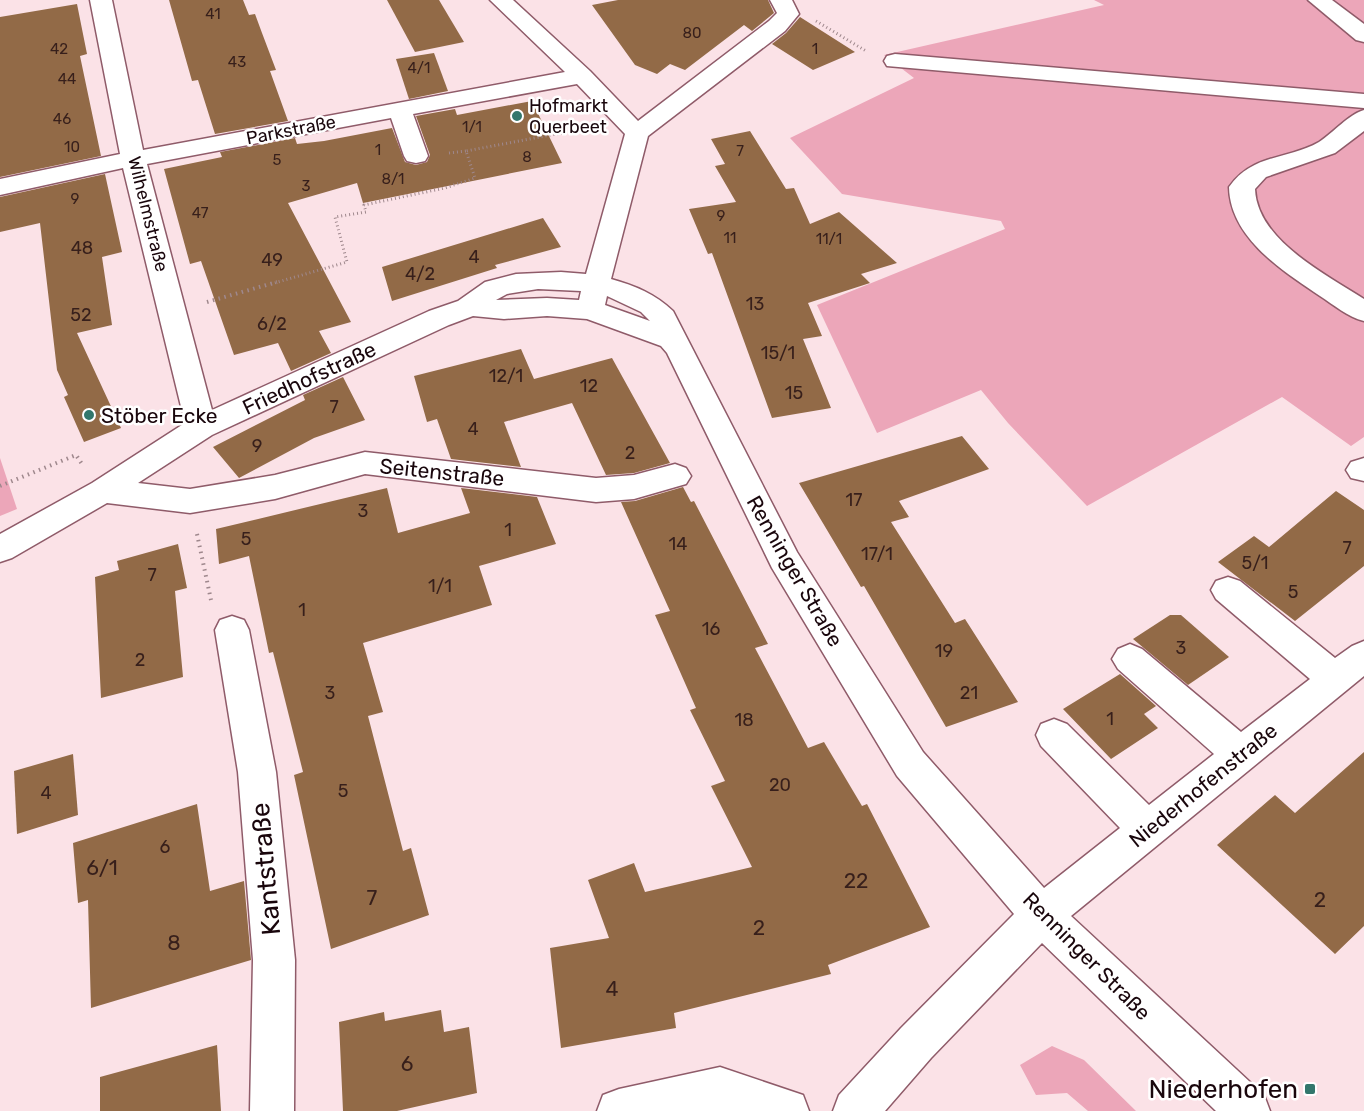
<svg xmlns="http://www.w3.org/2000/svg" width="1364" height="1111" viewBox="0 0 1364 1111" font-family="Rubik,sans-serif">
	<rect width="100%" height="100%" fill="#fbe2e7"/>
	<g fill="#eca6b9">
		<path d="M1094,0H1364V437L1351,446L1282,397L1087,506L1008,423L981,390L877,433L817,305L1005,229L1001,221L842,194L790,138L914,78L884,55L1104,5Z"/>
		<path d="M0,458L17,509L0,516Z"/>
		<path d="M1052,1046L1084,1060L1136,1111H1088L1067,1093L1036,1095L1020,1065Z"/>
	</g>
	<g fill="#926a47">
		<path d="M169,0H243L249,15L255,14L262,33L276,70L270,71L288,121L215,134L198,80L192,81Z"/>
		<path d="M387,0H439L464,42L415,52Z"/>
		<path d="M618,0H768L774,13L752,31L744,25L685,70L670,64L657,74L635,65L592,5Z"/>
		<path d="M77,4L87,54L80,56L101,156L0,177V17Z"/>
		<path d="M800,17L855,52L813,70L772,44L786,33Z"/>
		<path d="M434,53L448,91L409,99L396,59Z"/>
		<path d="M532,101L562,163L363,203L357,183L288,203L351,322L319,331L331,353L291,371L278,343L234,355L201,261L190,264L164,169L222,157L220,152L295,138L297,144L324,141L392,128L405,162L416,165L427,162L430,155L416,116L455,109L457,115Z"/>
		<path d="M750,131L786,189L794,188L810,224L839,212L897,263L861,274L870,283L808,303L822,336L803,339L831,408L772,418L712,253L708,254L689,209L736,202L715,166L725,164L711,139Z"/>
		<path d="M105,174L122,252L102,257L112,325L77,333L121,428L84,442L64,397L68,395L57,370L40,223L0,232V197Z"/>
		<path d="M543,218L561,247L495,265L497,268L392,301L382,267Z"/>
		<path d="M521,349L534,379L612,358L670,463L634,473L606,475L572,403L504,422L521,467L451,459L437,419L427,422L414,376Z"/>
		<path d="M343,377L365,420L314,438L239,478L213,447L305,400L303,395Z"/>
		<path d="M962,436L989,469L899,501L909,517L891,522L955,623L965,619L1018,702L946,727L864,586L861,587L799,483Z"/>
		<path d="M683,487L691,502L694,501L768,644L755,648L808,748L824,742L862,806L867,804L930,927L828,965L831,974L674,1013L676,1028L561,1048L550,948L609,938L588,880L634,863L645,892L752,867L711,786L725,781L690,710L696,708L655,615L670,611L621,502L635,501Z"/>
		<path d="M387,488L398,533L470,513L461,488L537,497L556,544L479,566L492,605L363,643L383,712L368,716L403,851L411,848L429,915L331,949L294,775L303,772L273,652L269,653L249,556L219,564L216,529Z"/>
		<path d="M1336,491L1364,510V566L1295,621L1218,562L1254,536L1269,547Z"/>
		<path d="M178,544L187,588L175,591L183,677L101,698L95,577L119,570L117,561Z"/>
		<path d="M1170,615H1181L1229,657L1188,685L1133,639Z"/>
		<path d="M1120,674L1156,706L1144,714L1158,728L1111,759L1063,709Z"/>
		<path d="M1364,752V926L1335,954L1217,845L1275,795L1295,813Z"/>
		<path d="M73,754L78,815L17,834L14,771Z"/>
		<path d="M197,804L210,891L244,881L251,960L91,1008L88,900L78,903L73,843Z"/>
		<path d="M441,1010L444,1032L469,1027L477,1093L397,1111H343L339,1022L384,1012L385,1021Z"/>
		<path d="M217,1045L221,1111H100V1077Z"/>
	</g>
	<g fill="none" stroke-linecap="round" stroke-linejoin="round">
		<g stroke="#8f5b69" stroke-width="3">
			<g id="minor">
				<path d="M90,0H112L143,150L565,72L490,0H513L590,71L638,121L769,21L777,13L770,0H792L799,14L785,31L648,136L611,279C636,286 655,294 673,311L797,552L923,752L1044,888L1120,828L1041,746L1036,735L1041,724L1054,719L1067,724L1149,805L1214,754L1118,669L1112,659L1118,649L1130,644L1142,649L1241,732L1310,679L1216,599L1211,590L1216,581L1228,577L1240,581L1335,658L1352,646L1364,641V676L1071,916L1264,1095L1270,1111H1216L1042,943L931,1058L885,1111H833L839,1095L901,1028L1014,914L897,776L772,568L667,353L661,346L587,319L547,316L504,319L473,316L449,325L212,435L138,483L190,489L275,475L365,452L596,478L634,475L675,464L686,468L691,476L686,484L634,499L596,502L365,474L275,499L190,513L107,503L12,558L0,562V534L92,483L185,423L123,168L0,195V179L120,154ZM577,84L625,134L586,274L561,272L516,274L485,282L458,301L429,311L212,410L147,164L391,118L404,156L407,161L416,163L425,161L428,156L413,114ZM538,289L581,291L579,300L547,298L496,300L507,294ZM607,296L641,312L650,321L605,305Z"/>
				<path d="M1308,0H1332L1364,24V42L1356,40Z"/>
				<path d="M895,54L1364,94V108L887,66L884,61L887,56Z"/>
				<path d="M1364,110V131L1335,153L1266,177L1255,189C1257,240 1325,274 1364,299V321C1348,317 1334,305 1320,296C1283,271 1230,238 1229,187C1253,153 1288,160 1319,142C1333,133 1349,114 1364,110Z"/>
				<path d="M1364,458V481L1351,478L1346,470L1351,462Z"/>
				<path d="M232,616L244,620L249,630L276,772L295,960L294,1111H250L253,960L238,772L215,630L220,620Z"/>
				<path d="M720,1067L803,1095L809,1111H597L603,1095L619,1089Z"/>
			</g>
		</g>
		<g stroke="#9f888d" stroke-width="3" stroke-dasharray="1 3" stroke-linecap="butt">
			<path d="M816,21L866,51"/>
			<path d="M449,153L466,151"/>
			<path d="M271,284L347,262L335,217L366,212L364,205L445,188L475,178L466,151L556,134L592,131"/>
		</g>
		<g stroke="#9f888d" stroke-width="4" stroke-dasharray="1.5 4.5" stroke-linecap="butt">
			<path d="M207,302L277,282"/>
			<path d="M0,486L76,455L82,464"/>
			<path d="M197,534L211,600"/>
		</g>
		<use href="#minor" fill="#fff" fill-rule="evenodd"/>
	</g>
	<g fill="#32776c" stroke="#fff" stroke-width="2">
		<circle cx="517" cy="116" r="6"/>
		<circle cx="89" cy="415" r="6"/>
		<rect x="1304" y="1083" width="12" height="12" rx="3"/>
	</g>
	<g text-anchor="middle" dominant-baseline="central" stroke-width="5" stroke-linejoin="round" paint-order="stroke">
		<g font-size="15" fill="#371f1b">
			<text x="213" y="14">41</text>
			<text x="692" y="33">80</text>
			<text x="59" y="49">42</text>
			<text x="815" y="49">1</text>
			<text x="237" y="62">43</text>
			<text x="419" y="68">4/1</text>
			<text x="67" y="79">44</text>
			<text x="62" y="119">46</text>
			<text x="472" y="127">1/1</text>
			<text x="72" y="147">10</text>
			<text x="378" y="150">1</text>
			<text x="740" y="151">7</text>
			<text x="527" y="157">8</text>
			<text x="277" y="160">5</text>
			<text x="393" y="179">8/1</text>
			<text x="306" y="186">3</text>
			<text x="75" y="199">9</text>
			<text x="200" y="213">47</text>
			<text x="721" y="216">9</text>
			<text x="730" y="238">11</text>
			<text x="829" y="239">11/1</text>
		</g>
		<g font-size="18" fill="#19060c" stroke="#fff" text-anchor="start">
			<text x="529" y="106">Hofmarkt<tspan x="529" dy="21">Querbeet</tspan></text>
		</g>
		<g font-size="18" fill="#19060c" stroke="#fff">
			<text transform="translate(291 130) rotate(-11)">Parkstraße</text>
			<text transform="translate(148 214) rotate(76)">Wilhelmstraße</text>
		</g>
		<g font-size="18" fill="#371f1b">
			<text x="82" y="248">48</text>
			<text x="474" y="257">4</text>
			<text x="272" y="260">49</text>
			<text x="420" y="274">4/2</text>
			<text x="755" y="304">13</text>
			<text x="81" y="315">52</text>
			<text x="272" y="324">6/2</text>
			<text x="778" y="353">15/1</text>
			<text x="506" y="376">12/1</text>
			<text x="589" y="386">12</text>
			<text x="794" y="393">15</text>
			<text x="334" y="407">7</text>
			<text x="473" y="429">4</text>
			<text x="257" y="446">9</text>
			<text x="630" y="453">2</text>
			<text x="854" y="500">17</text>
			<text x="363" y="511">3</text>
			<text x="508" y="530">1</text>
			<text x="246" y="539">5</text>
			<text x="678" y="544">14</text>
			<text x="1347" y="548">7</text>
			<text x="877" y="554">17/1</text>
			<text x="1255" y="563">5/1</text>
			<text x="152" y="575">7</text>
			<text x="440" y="586">1/1</text>
			<text x="1293" y="592">5</text>
			<text x="302" y="610">1</text>
			<text x="711" y="629">16</text>
			<text x="1181" y="648">3</text>
			<text x="944" y="651">19</text>
			<text x="140" y="660">2</text>
			<text x="330" y="693">3</text>
			<text x="969" y="693">21</text>
			<text x="1110" y="719">1</text>
			<text x="744" y="720">18</text>
			<text x="780" y="785">20</text>
			<text x="343" y="791">5</text>
			<text x="46" y="793">4</text>
			<text x="165" y="847">6</text>
		</g>
		<g font-size="21" fill="#19060c" stroke="#fff">
			<text transform="translate(309 378) rotate(-25)">Friedhofstraße</text>
			<text transform="translate(442 472) rotate(6)">Seitenstraße</text>
			<text transform="translate(795 571) rotate(60)">Renninger Straße</text>
			<text transform="translate(1203 785) rotate(-39)">Niederhofenstraße</text>
			<text transform="translate(1087 956) rotate(45)">Renninger Straße</text>
		</g>
		<g font-size="21" fill="#19060c" stroke="#fff" text-anchor="start">
			<text x="101" y="415">Stöber Ecke</text>
		</g>
		<g font-size="21" fill="#371f1b">
			<text x="102" y="867">6/1</text>
			<text x="856" y="880">22</text>
			<text x="372" y="897">7</text>
			<text x="1320" y="899">2</text>
			<text x="759" y="927">2</text>
			<text x="174" y="942">8</text>
			<text x="612" y="988">4</text>
			<text x="407" y="1063">6</text>
		</g>
		<g font-size="26" fill="#19060c" stroke="#fff">
			<text transform="translate(266 869) rotate(-95)">Kantstraße</text>
		</g>
		<g font-size="26" fill="#19060c" stroke="#fff" text-anchor="end">
			<text x="1298" y="1089">Niederhofen</text>
		</g>
	</g>
</svg>
